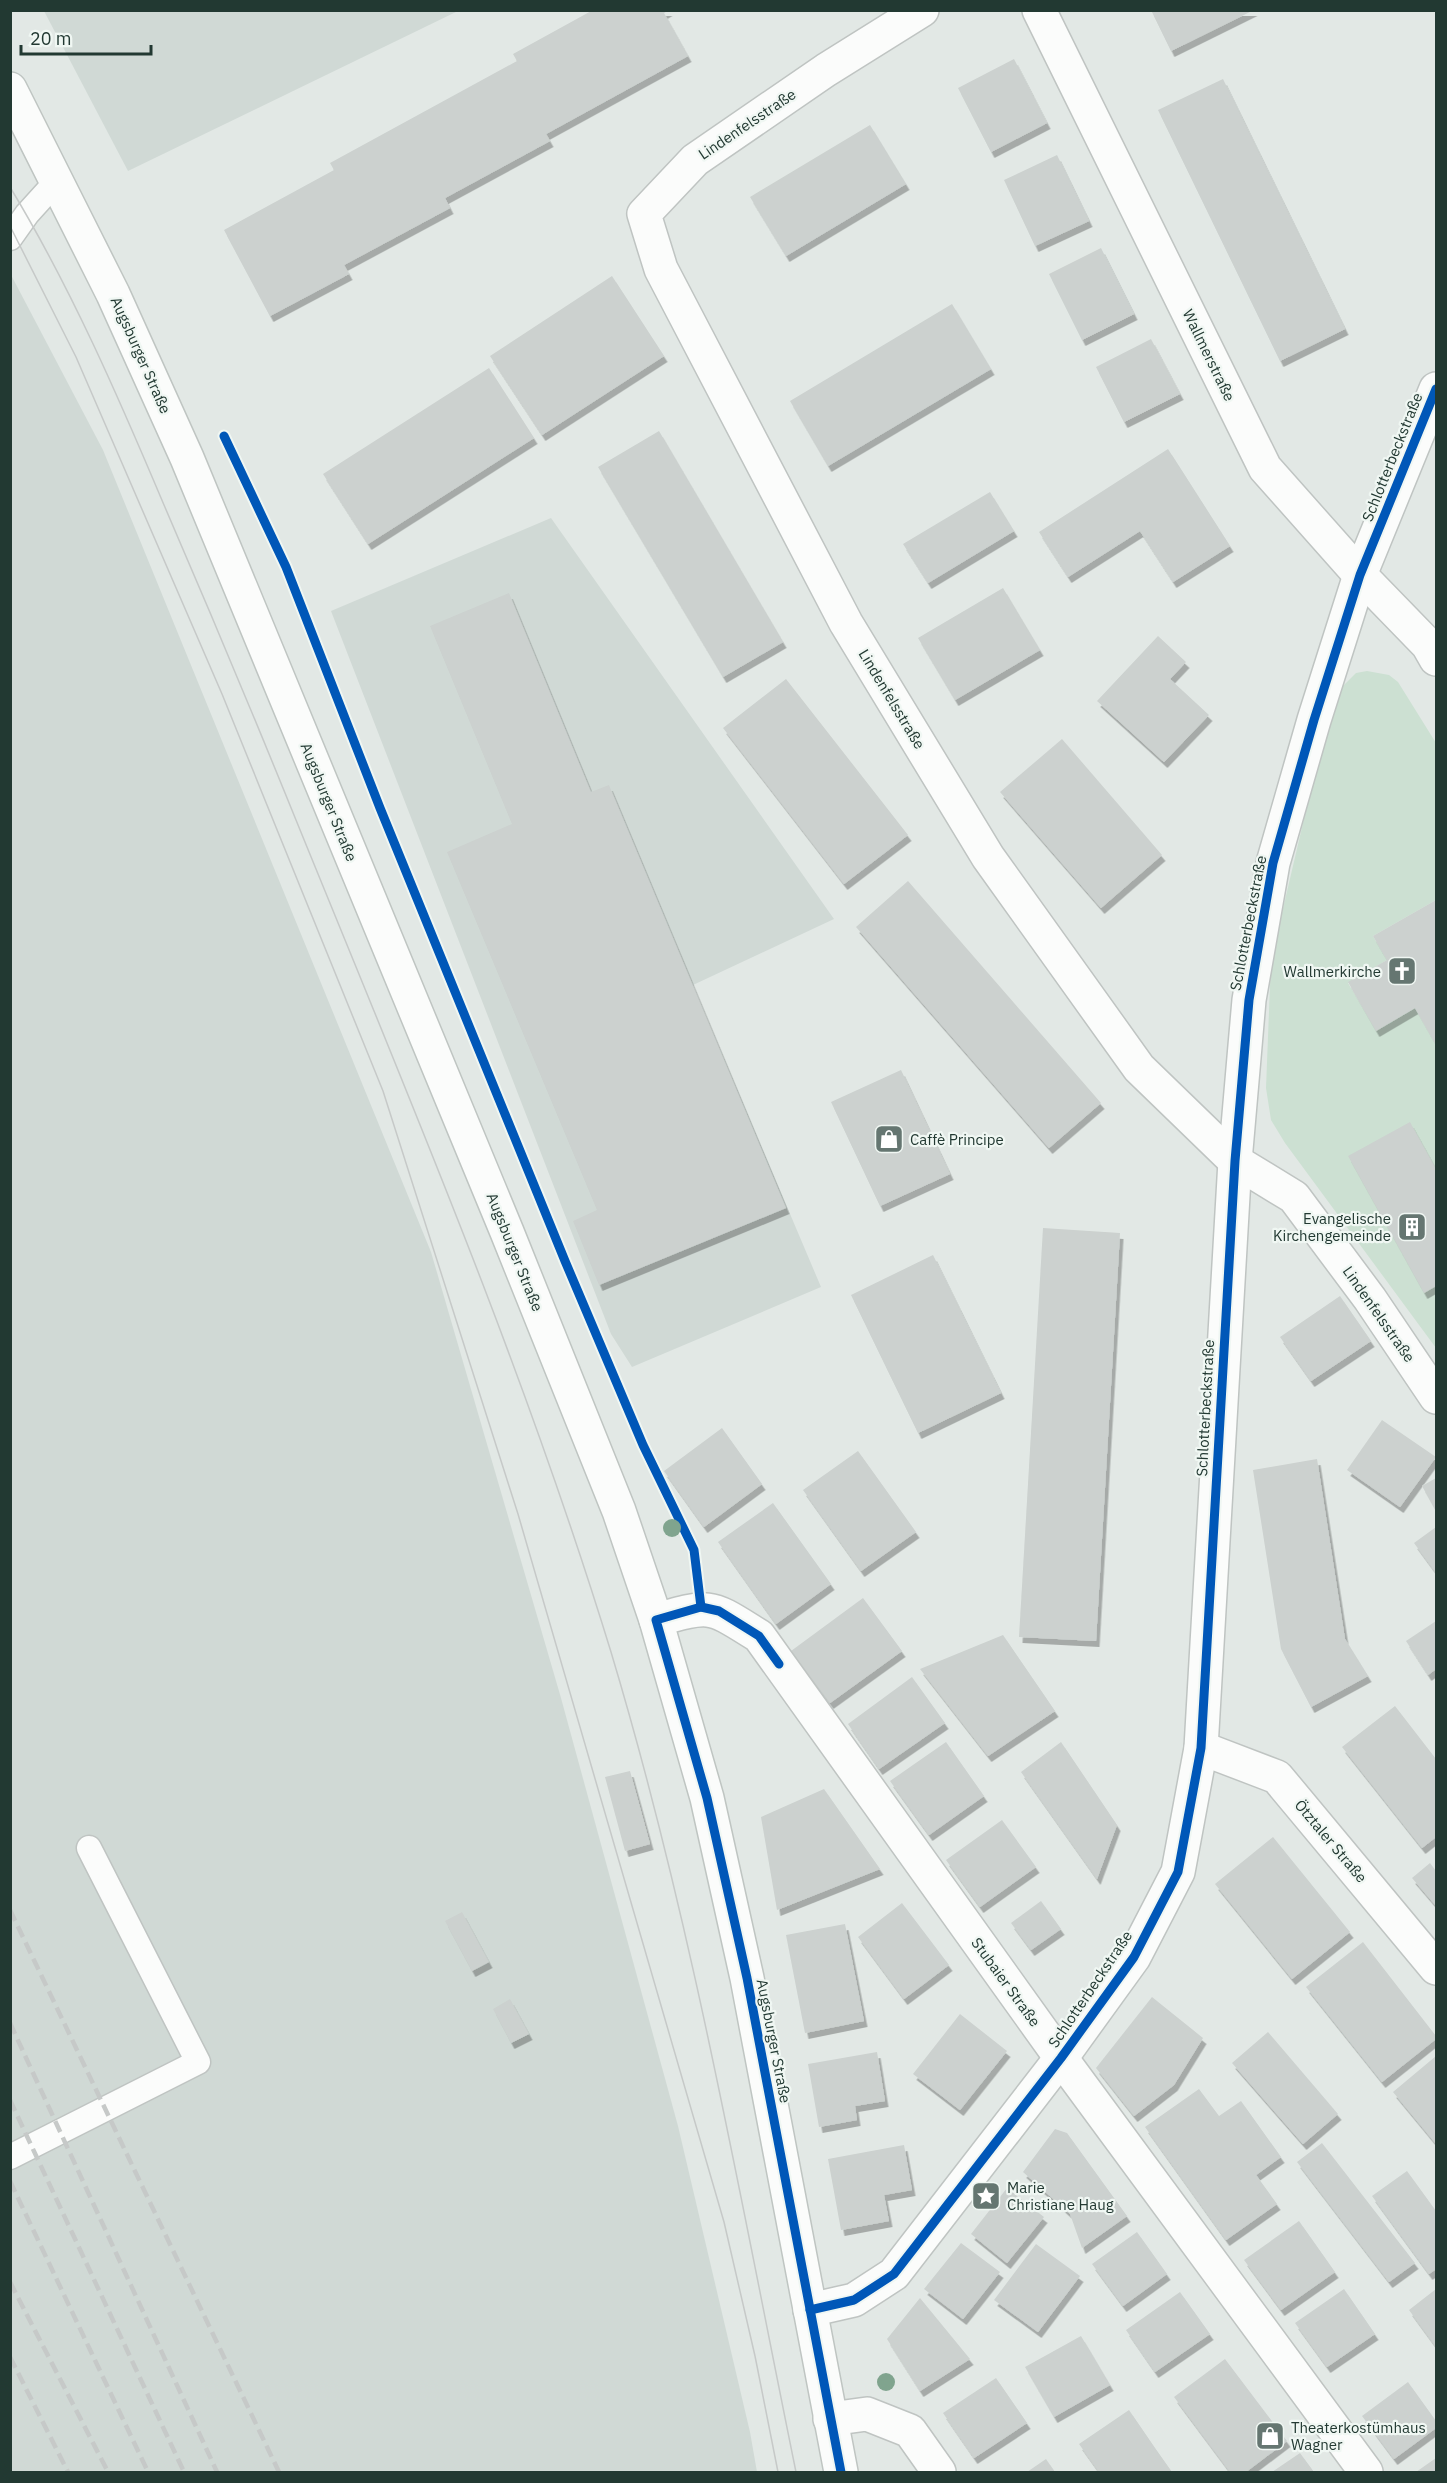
<svg xmlns="http://www.w3.org/2000/svg" width="1447" height="2483" viewBox="0 0 1447 2483" font-family="'IBM Plex Sans',sans-serif">
	<defs>
		<filter id="shadow"><feDropShadow dx="3.5" dy="6" stdDeviation="0" flood-color="#0004"/></filter>
	</defs>
	<rect width="100%" height="100%" fill="#e2e8e5"/>
	<g fill="#d0d9d5">
		<path d="M44,11H458L128,171Z"/>
		<path d="M10,273L103,450L431,1252L561,1698L678,2126L750,2432L757,2472H11Z"/>
		<path d="M551,518L834,919L693,985L821,1287L632,1367L611,1334L331,611Z"/>
	</g>
	<path fill="#cce0d2" d="M1367,671L1389,675L1398,682L1436,743V900L1373,936L1387,960L1348,983L1376,1030L1415,1008L1436,1045V1348L1285,1143L1271,1120L1266,1088L1271,960L1314,776L1340,689L1356,673Z"/>
	<g fill="#ccd1cf" filter="url(#shadow)">
		<path d="M593,10H669L664,13L688,56L546,134L550,141L445,198L450,208L344,265L349,274L270,316L224,230L334,170L330,163L517,61L513,54Z"/>
		<path d="M1151,10H1254L1171,51Z"/>
		<path d="M1014,59L1047,123L991,152L958,88Z"/>
		<path d="M1223,79L1345,329L1280,361L1158,110Z"/>
		<path d="M870,125L906,184L786,256L750,197Z"/>
		<path d="M1057,155L1089,221L1035,246L1004,180Z"/>
		<path d="M1101,248L1134,314L1082,340L1049,274Z"/>
		<path d="M612,276L664,356L542,435L490,356Z"/>
		<path d="M952,304L991,369L828,466L790,401Z"/>
		<path d="M1151,339L1180,394L1124,422L1096,367Z"/>
		<path d="M489,368L534,438L368,544L323,474Z"/>
		<path d="M659,431L783,642L723,677L598,467Z"/>
		<path d="M1168,449L1230,546L1173,582L1140,531L1068,577L1039,532Z"/>
		<path d="M990,492L1014,531L928,583L903,544Z"/>
		<path d="M1003,588L1040,650L955,700L918,638Z"/>
		<path d="M509,593L591,792L609,785L786,1208L599,1285L573,1221L597,1210L447,852L512,824L430,626Z"/>
		<path d="M1158,636L1186,662L1170,679L1209,715L1164,762L1097,701Z"/>
		<path d="M786,679L908,835L844,884L723,728Z"/>
		<path d="M1062,739L1162,855L1101,908L1000,792Z"/>
		<path d="M908,881L1101,1103L1049,1148L856,927Z"/>
		<path d="M1436,900V1045L1415,1008L1376,1031L1348,982L1387,960L1373,936Z"/>
		<path d="M901,1070L950,1174L880,1206L831,1102Z"/>
		<path d="M1410,1122L1436,1169V1286L1424,1293L1348,1156Z"/>
		<path d="M1043,1228L1120,1233L1096,1641L1019,1637Z"/>
		<path d="M933,1255L1001,1393L918,1433L851,1295Z"/>
		<path d="M1340,1296L1371,1341L1311,1381L1280,1337Z"/>
		<path d="M1382,1420L1436,1457L1400,1507L1347,1470Z"/>
		<path d="M722,1428L762,1484L704,1527L664,1471Z"/>
		<path d="M858,1451L916,1532L861,1571L803,1490Z"/>
		<path d="M1317,1459L1345,1639L1368,1676L1311,1707L1281,1649L1253,1470Z"/>
		<path d="M1436,1478V1511L1422,1486Z"/>
		<path d="M773,1503L831,1584L776,1624L718,1542Z"/>
		<path d="M1436,1527V1573L1414,1543Z"/>
		<path d="M863,1598L902,1651L830,1703L791,1651Z"/>
		<path d="M1436,1621V1669L1428,1675L1406,1641Z"/>
		<path d="M1003,1635L1055,1711L988,1756L920,1669Z"/>
		<path d="M912,1677L945,1723L879,1769L848,1724Z"/>
		<path d="M1395,1706L1436,1759V1837L1422,1848L1342,1747Z"/>
		<path d="M946,1742L984,1796L929,1835L890,1781Z"/>
		<path d="M1061,1742L1117,1825L1097,1879L1021,1772Z"/>
		<path d="M630,1771L650,1844L625,1851L605,1777Z"/>
		<path d="M824,1789L880,1869L777,1910L761,1817Z"/>
		<path d="M1002,1820L1036,1867L980,1907L946,1860Z"/>
		<path d="M1273,1837L1350,1932L1292,1979L1215,1884Z"/>
		<path d="M1430,1863L1436,1871V1906L1412,1878Z"/>
		<path d="M1041,1901L1061,1929L1031,1950L1011,1923Z"/>
		<path d="M902,1903L949,1965L904,1999L858,1937Z"/>
		<path d="M462,1912L489,1962L472,1971L445,1921Z"/>
		<path d="M845,1924L864,2021L805,2033L786,1935Z"/>
		<path d="M1363,1942L1436,2036V2039L1382,2082L1306,1987Z"/>
		<path d="M1152,1997L1203,2038L1174,2085L1134,2116L1096,2068Z"/>
		<path d="M510,1999L529,2034L511,2043L493,2009Z"/>
		<path d="M960,2014L1007,2051L960,2110L913,2074Z"/>
		<path d="M1268,2032L1338,2114L1303,2144L1232,2063Z"/>
		<path d="M877,2052L885,2101L855,2106L857,2120L819,2127L808,2064Z"/>
		<path d="M1436,2056V2144L1393,2092Z"/>
		<path d="M1199,2089L1219,2116L1241,2101L1281,2157L1256,2175L1277,2204L1226,2240L1145,2127Z"/>
		<path d="M1055,2129L1067,2133L1127,2216L1082,2248L1070,2214L1023,2172Z"/>
		<path d="M1322,2143L1415,2263L1389,2282L1297,2162Z"/>
		<path d="M904,2145L912,2190L884,2195L889,2221L841,2230L828,2159Z"/>
		<path d="M1407,2171L1436,2211V2269L1429,2274L1372,2196Z"/>
		<path d="M1007,2188L1044,2217L1007,2263L971,2234Z"/>
		<path d="M1299,2221L1335,2272L1281,2310L1244,2260Z"/>
		<path d="M1137,2232L1167,2274L1123,2306L1092,2264Z"/>
		<path d="M961,2243L1000,2272L963,2319L924,2289Z"/>
		<path d="M1036,2244L1080,2276L1038,2332L994,2300Z"/>
		<path d="M1344,2289L1375,2334L1327,2367L1295,2323Z"/>
		<path d="M1436,2289V2347L1409,2310Z"/>
		<path d="M1180,2292L1210,2334L1155,2372L1126,2330Z"/>
		<path d="M920,2298L970,2359L920,2391L887,2339Z"/>
		<path d="M1081,2336L1110,2385L1054,2417L1025,2367Z"/>
		<path d="M1225,2359L1287,2441L1246,2472H1230L1174,2397Z"/>
		<path d="M996,2378L1027,2423L974,2458L943,2413Z"/>
		<path d="M1408,2382L1436,2421V2428L1394,2459L1362,2416Z"/>
		<path d="M1129,2410L1155,2448L1172,2472H1099L1079,2444Z"/>
		<path d="M1300,2453L1314,2472H1272Z"/>
		<path d="M1436,2458V2472H1416Z"/>
		<path d="M1046,2459L1055,2472H1027Z"/>
	</g>
	<g fill="none" stroke-linecap="round" stroke-linejoin="round">
		<g stroke="#bfc4c2" stroke-width="27">
			<g id="service">
				<path d="M10,238L27,214L56,182"/>
				<path d="M10,2157L198,2062L89,1848"/>
			</g>
		</g>
		<g stroke="#bfc4c2" stroke-width="36">
			<g id="minor">
				<path d="M922,10L826,70L695,160L644,214L661,269L846,623L988,857L1139,1068L1235,1161L1294,1197L1370,1299L1436,1397"/>
				<path d="M1039,10L1265,468L1360,575L1428,645L1436,659"/>
				<path d="M656,1620C713,1604 709,1605 759,1636L1061,2058L1366,2472"/>
				<path d="M1201,1748L1277,1777L1436,1968"/>
				<path d="M810,2310L854,2300L894,2274L1061,2058L1134,1957L1178,1872L1201,1748L1235,1161L1249,1000L1273,863L1314,720L1360,575L1436,389"/>
				<path d="M830,2419L867,2414L910,2431L939,2472"/>
			</g>
		</g>
		<g stroke="#bfc5c2" stroke-width="36">
			<path id="secondary" d="M10,89L113,294L187,458L507,1232L619,1511L656,1620L707,1798L747,1978L841,2472"/>
		</g>
		<use href="#service" stroke="#fbfcfb" stroke-width="24"/>
		<use href="#minor" stroke="#fbfcfb" stroke-width="33"/>
		<use href="#secondary" stroke="#fbfcfb" stroke-width="33"/>
		<g stroke="#c6c9c8" stroke-width="1.5">
			<path d="M10,187C71,288 118,396 164,505C209,609 253,714 296,820C408,1095 524,1368 611,1652C692,1921 740,2198 796,2472"/>
			<path d="M10,226L76,357L222,694L383,1091L518,1514L724,2222L755,2356L778,2472"/>
		</g>
		<g stroke="#c6c9c8" stroke-width="4.5" stroke-dasharray="12 6" stroke-linecap="butt">
			<path d="M10,1910L279,2472"/>
			<path d="M10,2023L217,2472"/>
			<path d="M10,2100L184,2472"/>
			<path d="M10,2181L148,2472"/>
			<path d="M10,2282L108,2472"/>
			<path d="M10,2357L68,2472"/>
		</g>
		<g stroke="#f0f7f3" stroke-width="13">
			<g id="cycleway">
				<path d="M224,436L286,567L380,808L565,1261L643,1445L694,1550L701,1607"/>
				<path d="M779,1664L759,1636L719,1611L701,1607L656,1620L707,1798L747,1978L841,2472"/>
				<path d="M810,2310L854,2300L894,2274L1061,2058L1134,1957L1178,1872L1201,1748L1235,1161L1249,1000L1273,863L1314,720L1360,575L1436,389"/>
			</g>
		</g>
		<use href="#cycleway" stroke="#0057b8" stroke-width="9"/>
	</g>
	<g fill="#80a48e">
		<circle cx="672" cy="1528" r="9"/>
		<circle cx="886" cy="2382" r="9"/>
	</g>
	<defs>
		<g id="church-square" transform="scale(1.5)"><rect x="-9" y="-9" width="18" height="18" rx="4" fill="#657671" stroke="#f0f7f3"/><path d="M-1.2-6h2.4v3.5h3.3v2.4h-3.3V6h-2.4V-.1h-3.3v-2.4h3.3Z" fill="#fff"/></g>
		<g id="shop-square" transform="scale(1.5)"><rect x="-9" y="-9" width="18" height="18" rx="4" fill="#657671" stroke="#f0f7f3"/><path d="M-5-2.5h2.3a2.7 3.5 0 0 1 5.4 0H5L5.5 6h-11ZM-1.5-2.5h3a1.5 2.3 0 0 0-3 0Z" fill="#fff"/></g>
		<g id="building-square" transform="scale(1.5)"><rect x="-9" y="-9" width="18" height="18" rx="4" fill="#657671" stroke="#f0f7f3"/><path d="M-4-6H4V6H1V3H-1V6H-4ZM-2.5-4.3h1.7v1.8h-1.7ZM.8-4.3h1.7v1.8H.8ZM-2.5-1h1.7V.8h-1.7ZM.8-1h1.7V.8H.8Z" fill="#fff"/></g>
		<g id="sight-square" transform="scale(1.5)"><rect x="-9" y="-9" width="18" height="18" rx="4" fill="#657671" stroke="#f0f7f3"/><path d="M0-6L1.8-2.2L6-1.7L2.9 1.2L3.7 5.4L0 3.3L-3.7 5.4L-2.9 1.2L-6-1.7L-1.8-2.2Z" fill="#fff"/></g>
	</defs>
	<g fill-rule="evenodd">
		<use href="#church-square" x="1402" y="971"/>
		<use href="#shop-square" x="889" y="1139"/>
		<use href="#building-square" x="1412" y="1227"/>
		<use href="#sight-square" x="986" y="2196"/>
		<use href="#shop-square" x="1270" y="2436"/>
	</g>
	<g text-anchor="middle" dominant-baseline="central" stroke-width="4.5" stroke-linejoin="round" paint-order="stroke">
		<g font-size="15" fill="#223932" stroke="#f0f7f3">
			<text transform="translate(747 124) rotate(-34)">Lindenfelsstraße</text>
			<text transform="translate(141 355) rotate(66)">Augsburger Straße</text>
			<text transform="translate(1209 355) rotate(64)">Wallmerstraße</text>
			<text transform="translate(1392 457) rotate(-68)">Schlotterbeckstraße</text>
			<text transform="translate(892 699) rotate(59)">Lindenfelsstraße</text>
			<text transform="translate(329 802) rotate(68)">Augsburger Straße</text>
			<text transform="translate(1248 923) rotate(-79)">Schlotterbeckstraße</text>
			<text transform="translate(515 1252) rotate(68)">Augsburger Straße</text>
			<text transform="translate(1379 1314) rotate(55)">Lindenfelsstraße</text>
			<text transform="translate(1205 1408) rotate(-87)">Schlotterbeckstraße</text>
			<text transform="translate(1331 1841) rotate(50)">Ötztaler Straße</text>
			<text transform="translate(1006 1982) rotate(54)">Stubaier Straße</text>
			<text transform="translate(1090 1989) rotate(-56)">Schlotterbeckstraße</text>
			<text transform="translate(774 2041) rotate(79)">Augsburger Straße</text>
		</g>
		<g font-size="15" fill="#223932" stroke="#f0f7f3" text-anchor="start">
			<text x="1381" y="971" text-anchor="end">Wallmerkirche</text>
			<text x="910" y="1139">Caffè Principe</text>
			<text x="1391" y="1218" text-anchor="end">Evangelische<tspan x="1391" dy="17">Kirchengemeinde</tspan></text>
			<text x="1007" y="2187">Marie<tspan x="1007" dy="17">Christiane Haug</tspan></text>
			<text x="1291" y="2427">Theaterkostümhaus<tspan x="1291" dy="17">Wagner</tspan></text>
		</g>
	</g>
	<rect width="1447" height="2483" fill="none" stroke="#223932" stroke-width="24"/>
	<path d="M21 45v9h130v-9" fill="none" stroke="#223932" stroke-width="3"/>
	<text x="30" y="45" font-size="18" fill="#223932" stroke="#f0f7f3" stroke-width="4.5" paint-order="stroke">20 m</text>
</svg>
